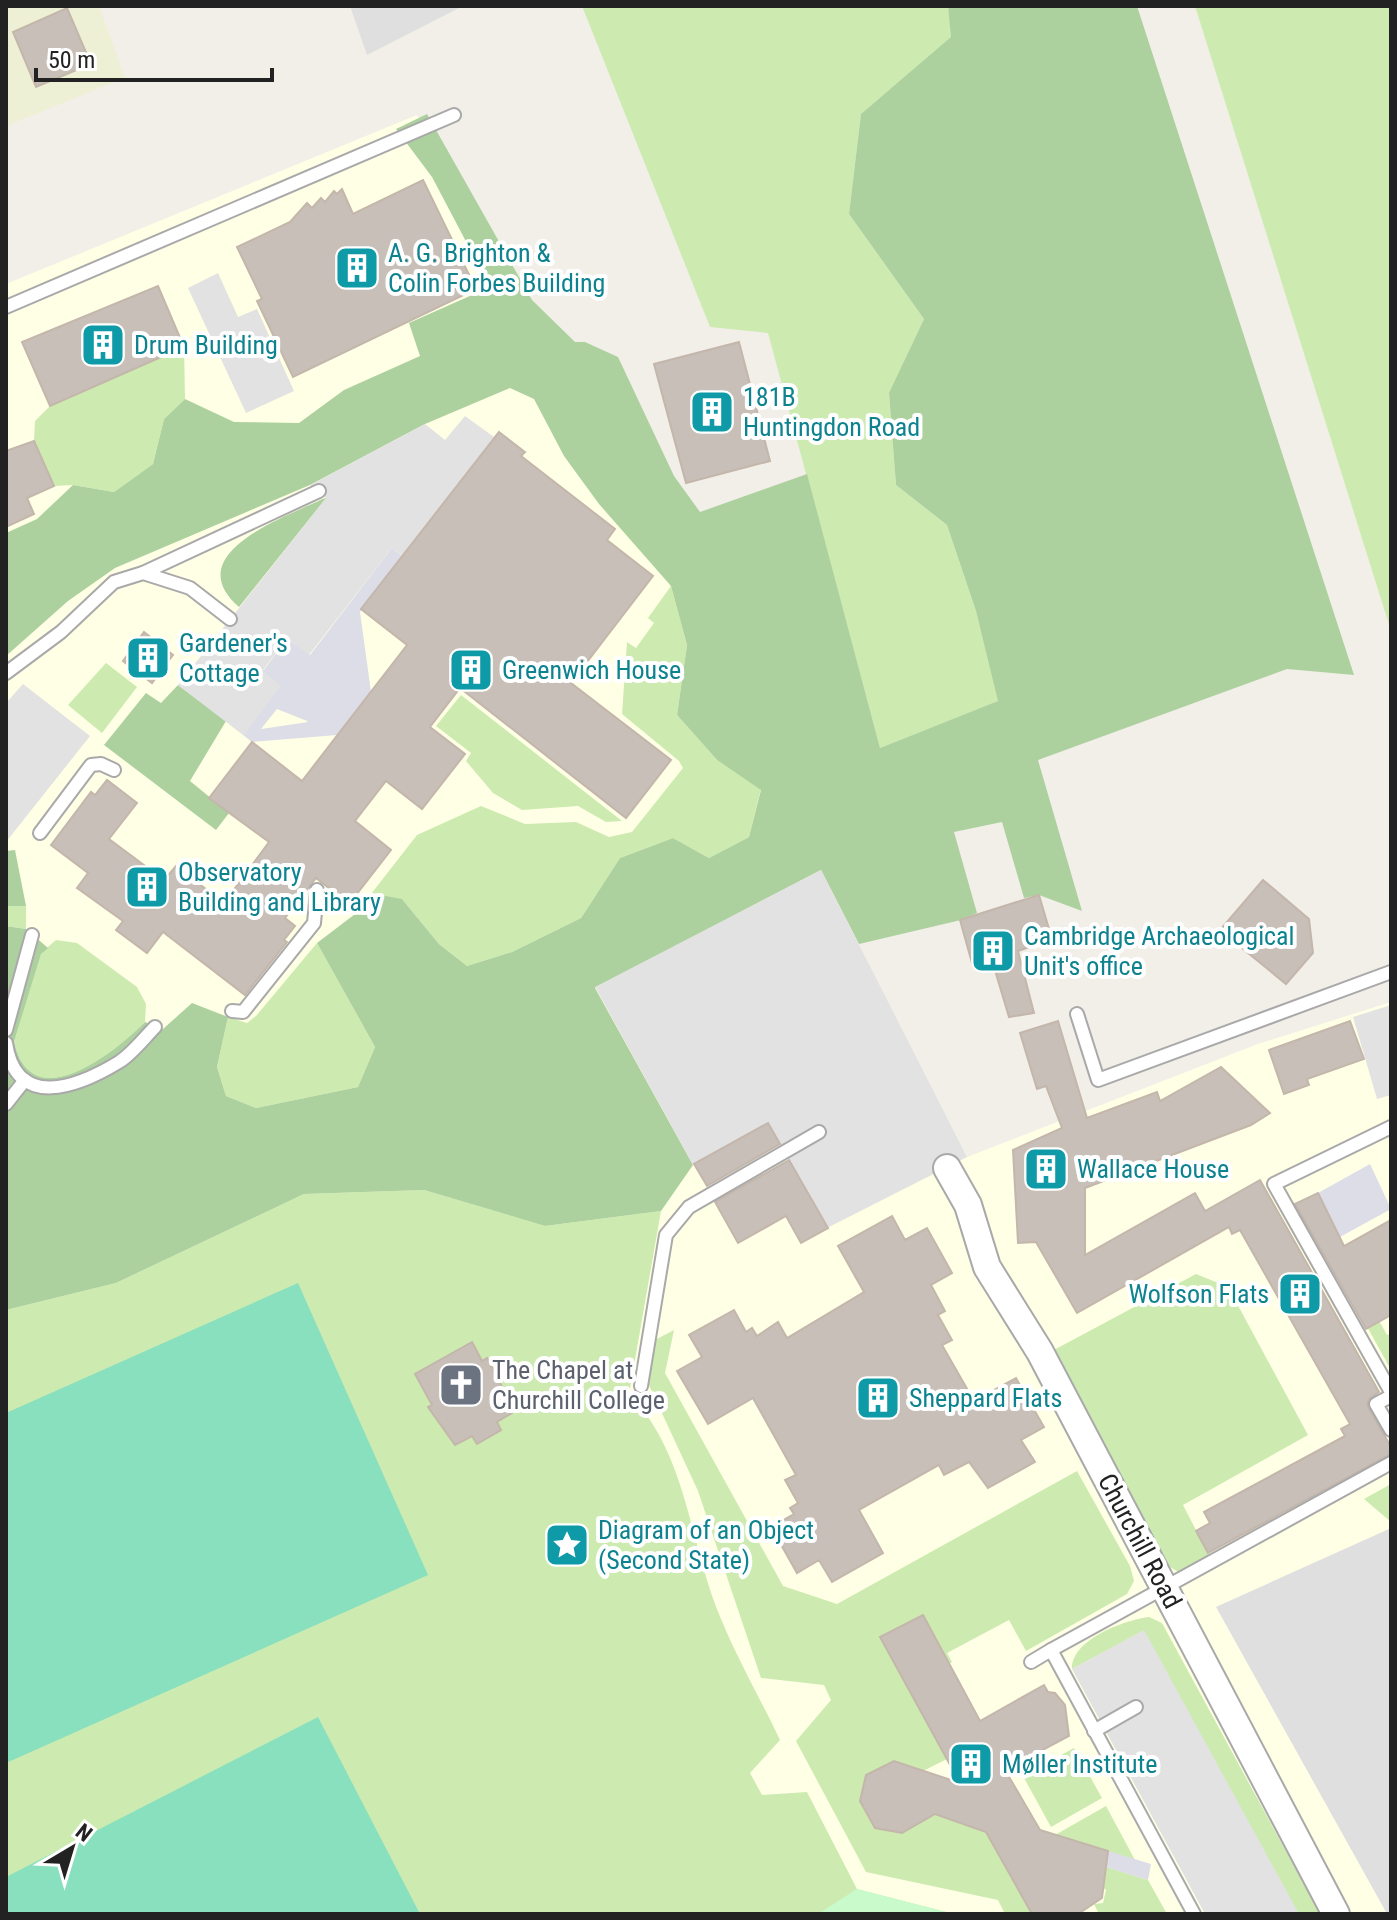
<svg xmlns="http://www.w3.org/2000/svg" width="1397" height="1920" viewBox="0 0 1397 1920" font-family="'Roboto Condensed',sans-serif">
	<rect width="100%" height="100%" fill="#f2efe9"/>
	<g fill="#e0dfdf">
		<path d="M350,6H463L367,55Z"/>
		<path d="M1391,1528V1914H1387L1215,1606Z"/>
	</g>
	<path fill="#ffffe5" d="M417,115L563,376L967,1157L1258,1044L1391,1002V1528L1216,1607L1387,1914H6V284Z"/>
	<path fill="#eef0d5" d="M6,6H99L125,78L6,126Z"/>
	<g fill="#cdebb0">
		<path d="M582,6H948L952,37L861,114L849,214L924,319L889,394L896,485L947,525L976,611L999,701L880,748L768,333L710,327Z"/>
		<path d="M1195,6H1391V631Z"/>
		<path d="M184,347L185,399L164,419L153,464L114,492L73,485L54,486L34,441L35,421L50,406Z"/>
		<path d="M671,586L687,645L677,715L717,760L761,789L749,837L709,858L673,838L620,858L581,918L512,952L467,966L439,944L402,899L350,921L417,835L481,806L525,824L576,822L609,837L632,832L683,768L679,761L622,714L627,642L636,648L654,623L648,618Z"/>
		<path d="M106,663L137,687L102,733L68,705Z"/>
		<path d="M461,695L622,821L606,822L578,806L522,810L493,793L466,761L471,753L436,726Z"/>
		<path d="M6,906H26V929L6,926Z"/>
		<path d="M56,940L77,943L137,987L146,1004L145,1022C114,1053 32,1119 14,1042L41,953Z"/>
		<path d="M317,943L375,1047L358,1087L256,1108L226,1096L217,1067L228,1017L247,1023L256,1016Z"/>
		<path d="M424,1190L545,1226L661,1211L629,1394C688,1454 689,1544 721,1619C738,1660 761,1700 780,1740L750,1773L762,1795L807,1792L857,1889L954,1914H6V1310L116,1283L304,1194Z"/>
		<path d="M1339,1249L1387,1335L1391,1334V1370L1328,1256Z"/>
		<path d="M1196,1274L1228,1287L1308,1435L1183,1505L1212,1561L1185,1576L1170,1567L1052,1351Z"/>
		<path d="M674,1330L665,1373L783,1586L837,1604L1077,1471L1130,1566L1134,1581L1127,1594L1026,1651L1009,1620L947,1653L952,1662L949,1664L923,1615L880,1636L947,1759L923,1771L867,1775L860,1801L876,1828L902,1833L925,1820L927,1812L986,1832L1032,1914H1005L998,1900L866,1872L796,1741L831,1700L824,1685L761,1678L698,1491L648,1383L653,1341Z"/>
		<path d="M1391,1484V1522L1364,1499Z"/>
		<path d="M1149,1617L1162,1623L1320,1914H1298L1143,1631L1072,1669C1071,1640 1124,1620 1149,1617Z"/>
		<path d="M1074,1748L1102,1798L1051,1827L1023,1776Z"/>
		<path d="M1106,1806L1135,1860L1055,1835Z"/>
		<path d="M1068,1855L1148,1880L1167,1914H1099L1094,1904L1103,1903L1106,1890Z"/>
	</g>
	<g fill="#add19e">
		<path d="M948,6H1137L1354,675L1287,669L1038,760L1082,911L1039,895L1024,898L1002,822L954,832L977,913L961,920L859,944L821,870L595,988L693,1165L661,1211L545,1226L424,1190L304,1194L116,1283L6,1310V926L26,929L48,948L41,954L14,1042C32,1119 114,1053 145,1022L163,1029L192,1003L228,1017L217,1067L226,1096L256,1108L358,1087L375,1047L317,943L380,895L402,899L439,944L467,966L512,952L581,918L620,858L673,838L709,858L749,837L761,790L717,760L677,715L687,645L671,586L599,504L564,456L534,399L510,388L425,424L310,485L115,568L68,601L6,656V533L37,519L73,485L114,492L153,464L164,419L185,399L234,422L299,423L344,390L420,356L409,323L490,287L432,177L396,129L427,114L532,300L575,342H585L618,357L674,476L700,512L807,474L880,748L998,701L976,611L947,525L896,485L889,393L924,319L849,214L861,114L951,37Z"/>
		<path d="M327,497L239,607C177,553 288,516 327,497Z"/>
		<path d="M178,685L226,721L190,781L229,813L216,830L104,745L146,693L161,703Z"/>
		<path d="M15,850L26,906H6V851Z"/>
	</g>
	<path fill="#c8facc" d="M857,1889L954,1914H818Z"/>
	<g fill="#88e0be">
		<path d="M298,1283L428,1575L6,1763V1413Z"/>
		<path d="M318,1717L420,1914H6V1877Z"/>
	</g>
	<g fill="#e2e2e2">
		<path d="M218,273L238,317L257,309L294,391L246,413L188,288Z"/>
		<path d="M465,416L494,437L429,522L449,592L392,548L309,655L287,639L263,670L282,686L243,735L178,685L326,498L310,485L425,424L445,440Z"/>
		<path d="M23,684L90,736L6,842V703Z"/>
		<path d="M821,870L967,1157L827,1228L768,1123L693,1165L595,987Z"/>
		<path d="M1391,1005V1095L1377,1099L1353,1017Z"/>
		<path d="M1144,1630L1299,1914H1205L1072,1669Z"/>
	</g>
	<g fill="#dddde8" fill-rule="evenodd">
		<path d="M392,548L402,556L360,612L371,692L337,735L252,742L243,735L281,686L263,671L287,639L310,655ZM277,709L307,721L308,722L261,729Z"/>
		<path d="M1370,1164L1391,1209L1340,1237L1318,1193Z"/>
		<path d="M1040,1830L1151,1864L1148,1880L1050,1850Z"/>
	</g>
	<g fill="#c7bfb8" stroke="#c4b6ab" stroke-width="2">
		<path d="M67,8L91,64L36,87L13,32Z"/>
		<path d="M423,180L476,289L293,377L257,301L262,299L237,247L290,222L307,203L312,208L321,198L325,202L334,191L337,194L342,189L353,214Z"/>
		<path d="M158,286L184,347L50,406L22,342Z"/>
		<path d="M739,342L770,461L686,483L654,364Z"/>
		<path d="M499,432L525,452L521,456L615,529L607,540L653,576L571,683L671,760L626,818L460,688L430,727L465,754L422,809L386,781L355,821L391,850L349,904L316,878L285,918L295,926L284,940L287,942L245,995L163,932L147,953L116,930L123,921L77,888L88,873L51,845L91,792L95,795L107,780L137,803L109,839L164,880L176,866L224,903L269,842L209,798L252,742L302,781L407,645L361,609Z"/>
		<path d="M34,441L54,486L27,498L34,514L6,527V451Z"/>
		<path d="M144,632L173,655L152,683L123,661Z"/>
		<path d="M1263,880L1309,919L1313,953L1286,984L1220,930Z"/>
		<path d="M1039,895L1052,939L1018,951L1034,1013L1009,1017L991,957L972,963L960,920Z"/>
		<path d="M1058,1021L1087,1118L1157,1092L1160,1101L1221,1067L1270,1113L1251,1125L1085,1188V1255L1195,1193L1205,1211L1260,1180L1379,1392L1369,1399L1367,1405L1391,1447V1454L1208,1553L1196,1531L1210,1523L1204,1512L1345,1436L1341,1429L1350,1424L1240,1230L1232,1234L1229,1227L1077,1313L1036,1242L1018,1243L1013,1150L1062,1128L1046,1086L1037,1089L1020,1033Z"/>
		<path d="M1350,1021L1364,1059L1307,1079L1309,1085L1284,1094L1269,1050Z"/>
		<path d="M768,1123L780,1144L707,1186L694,1164Z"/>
		<path d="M789,1160L828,1228L801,1243L786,1216L738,1243L715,1202Z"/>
		<path d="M1318,1193L1344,1246L1391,1220V1315L1366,1329L1295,1204Z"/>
		<path d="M892,1216L905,1240L927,1228L952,1273L931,1285L945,1311L938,1315L952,1340L942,1345L974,1401L1016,1378L1044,1427L1021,1440L1035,1462L988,1488L969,1462L944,1475L939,1465L859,1510L883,1553L832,1582L819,1560L797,1573L771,1527L794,1514L790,1508L798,1503L785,1480L796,1475L753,1398L708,1424L677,1371L702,1357L689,1335L734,1310L746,1332L752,1328L757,1336L778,1322L787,1338L864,1292L838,1246Z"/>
		<path d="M472,1342L482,1361L487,1358L507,1396L503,1398L512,1413L497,1422L501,1430L477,1444L472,1436L455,1445L428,1407L432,1405L415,1374Z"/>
		<path d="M923,1615L980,1721L1044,1685L1048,1692L1055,1693L1065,1705L1069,1736L1005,1770L1040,1830L1108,1851L1102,1898L1078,1914H1032L986,1832L935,1814L902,1833L875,1828L860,1801L866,1775L894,1761L960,1783L880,1637Z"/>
	</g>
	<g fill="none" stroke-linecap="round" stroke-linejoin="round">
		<g stroke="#a9a9a9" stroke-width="16">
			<g id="service">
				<path d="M6,307L454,115"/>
				<path d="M143,573L319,491"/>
				<path d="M6,673L61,632L114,582L143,573L190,588L230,619"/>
				<path d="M40,833L91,765L101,764L114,770"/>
				<path d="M232,1011L243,1012L314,923L317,890"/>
				<path d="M1077,1014L1098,1080L1391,972"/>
				<path d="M6,1030L32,935"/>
				<path d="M6,1043C16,1111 78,1087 119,1062C132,1054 144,1038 155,1027"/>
				<path d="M6,1104L25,1080"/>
				<path d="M1391,1127L1274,1184L1391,1392"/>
				<path d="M641,1386L666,1235L689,1207L819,1132"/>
				<path d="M1391,1396L1376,1404L1391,1430"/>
				<path d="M1031,1662L1051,1650"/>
				<path d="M1094,1731L1136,1707"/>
				<path d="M1194,1914L1051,1650L1391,1463"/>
			</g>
		</g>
		<g stroke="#a9a9a9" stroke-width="30">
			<path id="minor" d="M947,1168L968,1205L987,1267L1040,1352L1336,1914"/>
		</g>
		<use href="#service" stroke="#fff" stroke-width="12"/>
		<use href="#minor" stroke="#fff" stroke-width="26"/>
	</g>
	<defs>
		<g id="building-square" transform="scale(2.3)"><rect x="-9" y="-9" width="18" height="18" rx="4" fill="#0f9aa8" stroke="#fff"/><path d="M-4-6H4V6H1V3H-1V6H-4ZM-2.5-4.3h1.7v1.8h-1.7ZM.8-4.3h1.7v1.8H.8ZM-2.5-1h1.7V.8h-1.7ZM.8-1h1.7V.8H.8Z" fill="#fff"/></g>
		<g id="church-square" transform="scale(2.3)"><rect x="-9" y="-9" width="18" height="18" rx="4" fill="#6b7280" stroke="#fff"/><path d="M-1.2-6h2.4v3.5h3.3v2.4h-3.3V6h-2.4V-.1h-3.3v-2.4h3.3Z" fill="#fff"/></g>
		<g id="sight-square" transform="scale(2.3)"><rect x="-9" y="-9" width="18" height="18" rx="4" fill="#0f9aa8" stroke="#fff"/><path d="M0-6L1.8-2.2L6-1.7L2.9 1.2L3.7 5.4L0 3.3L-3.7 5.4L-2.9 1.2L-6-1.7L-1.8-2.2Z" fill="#fff"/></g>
	</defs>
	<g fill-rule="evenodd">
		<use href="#building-square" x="357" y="268"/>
		<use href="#building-square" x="103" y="345"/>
		<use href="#building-square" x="712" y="412"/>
		<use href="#building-square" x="148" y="658"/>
		<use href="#building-square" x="471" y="670"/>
		<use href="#building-square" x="147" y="887"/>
		<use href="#building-square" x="993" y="951"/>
		<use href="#building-square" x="1046" y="1169"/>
		<use href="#building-square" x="1300" y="1294"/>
		<use href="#church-square" x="461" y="1385"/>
		<use href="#building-square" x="878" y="1398"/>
		<use href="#sight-square" x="567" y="1545"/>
		<use href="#building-square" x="971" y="1764"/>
	</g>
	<g text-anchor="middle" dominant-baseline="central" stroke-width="8" stroke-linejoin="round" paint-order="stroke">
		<g font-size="26" fill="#0d838f" stroke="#fff" text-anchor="start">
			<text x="388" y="253">A. G. Brighton &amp;<tspan x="388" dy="30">Colin Forbes Building</tspan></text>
			<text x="134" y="345">Drum Building</text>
			<text x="743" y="397">181B<tspan x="743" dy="30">Huntingdon Road</tspan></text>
			<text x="179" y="643">Gardener's<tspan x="179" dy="30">Cottage</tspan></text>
			<text x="502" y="670">Greenwich House</text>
			<text x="178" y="872">Observatory<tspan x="178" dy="30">Building and Library</tspan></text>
			<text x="1024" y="936">Cambridge Archaeological<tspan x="1024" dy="30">Unit's office</tspan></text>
			<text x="1077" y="1169">Wallace House</text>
			<text x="1269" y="1294" text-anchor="end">Wolfson Flats</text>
			<text x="909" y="1398">Sheppard Flats</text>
			<text x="598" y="1530">Diagram of an Object<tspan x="598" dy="30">(Second State)</tspan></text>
			<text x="1002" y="1764">Møller Institute</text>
		</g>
		<g font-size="26" fill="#5b616d" stroke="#fff" text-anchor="start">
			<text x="492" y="1370">The Chapel at<tspan x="492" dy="30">Churchill College</tspan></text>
		</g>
		<g font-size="26" fill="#222" stroke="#fff">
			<text transform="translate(1140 1541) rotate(62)">Churchill Road</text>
		</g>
	</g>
	<rect width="1397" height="1920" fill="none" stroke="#222222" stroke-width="16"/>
	<g transform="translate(72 1848) rotate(38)" stroke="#ffffff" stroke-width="6" paint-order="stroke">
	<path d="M0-6L14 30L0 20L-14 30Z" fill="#222222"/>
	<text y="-12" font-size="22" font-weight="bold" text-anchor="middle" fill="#222222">N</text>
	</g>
	<path d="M36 68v12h236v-12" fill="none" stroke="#222222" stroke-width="4"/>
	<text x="48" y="68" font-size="24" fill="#222222" stroke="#ffffff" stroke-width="6" paint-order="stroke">50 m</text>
</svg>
